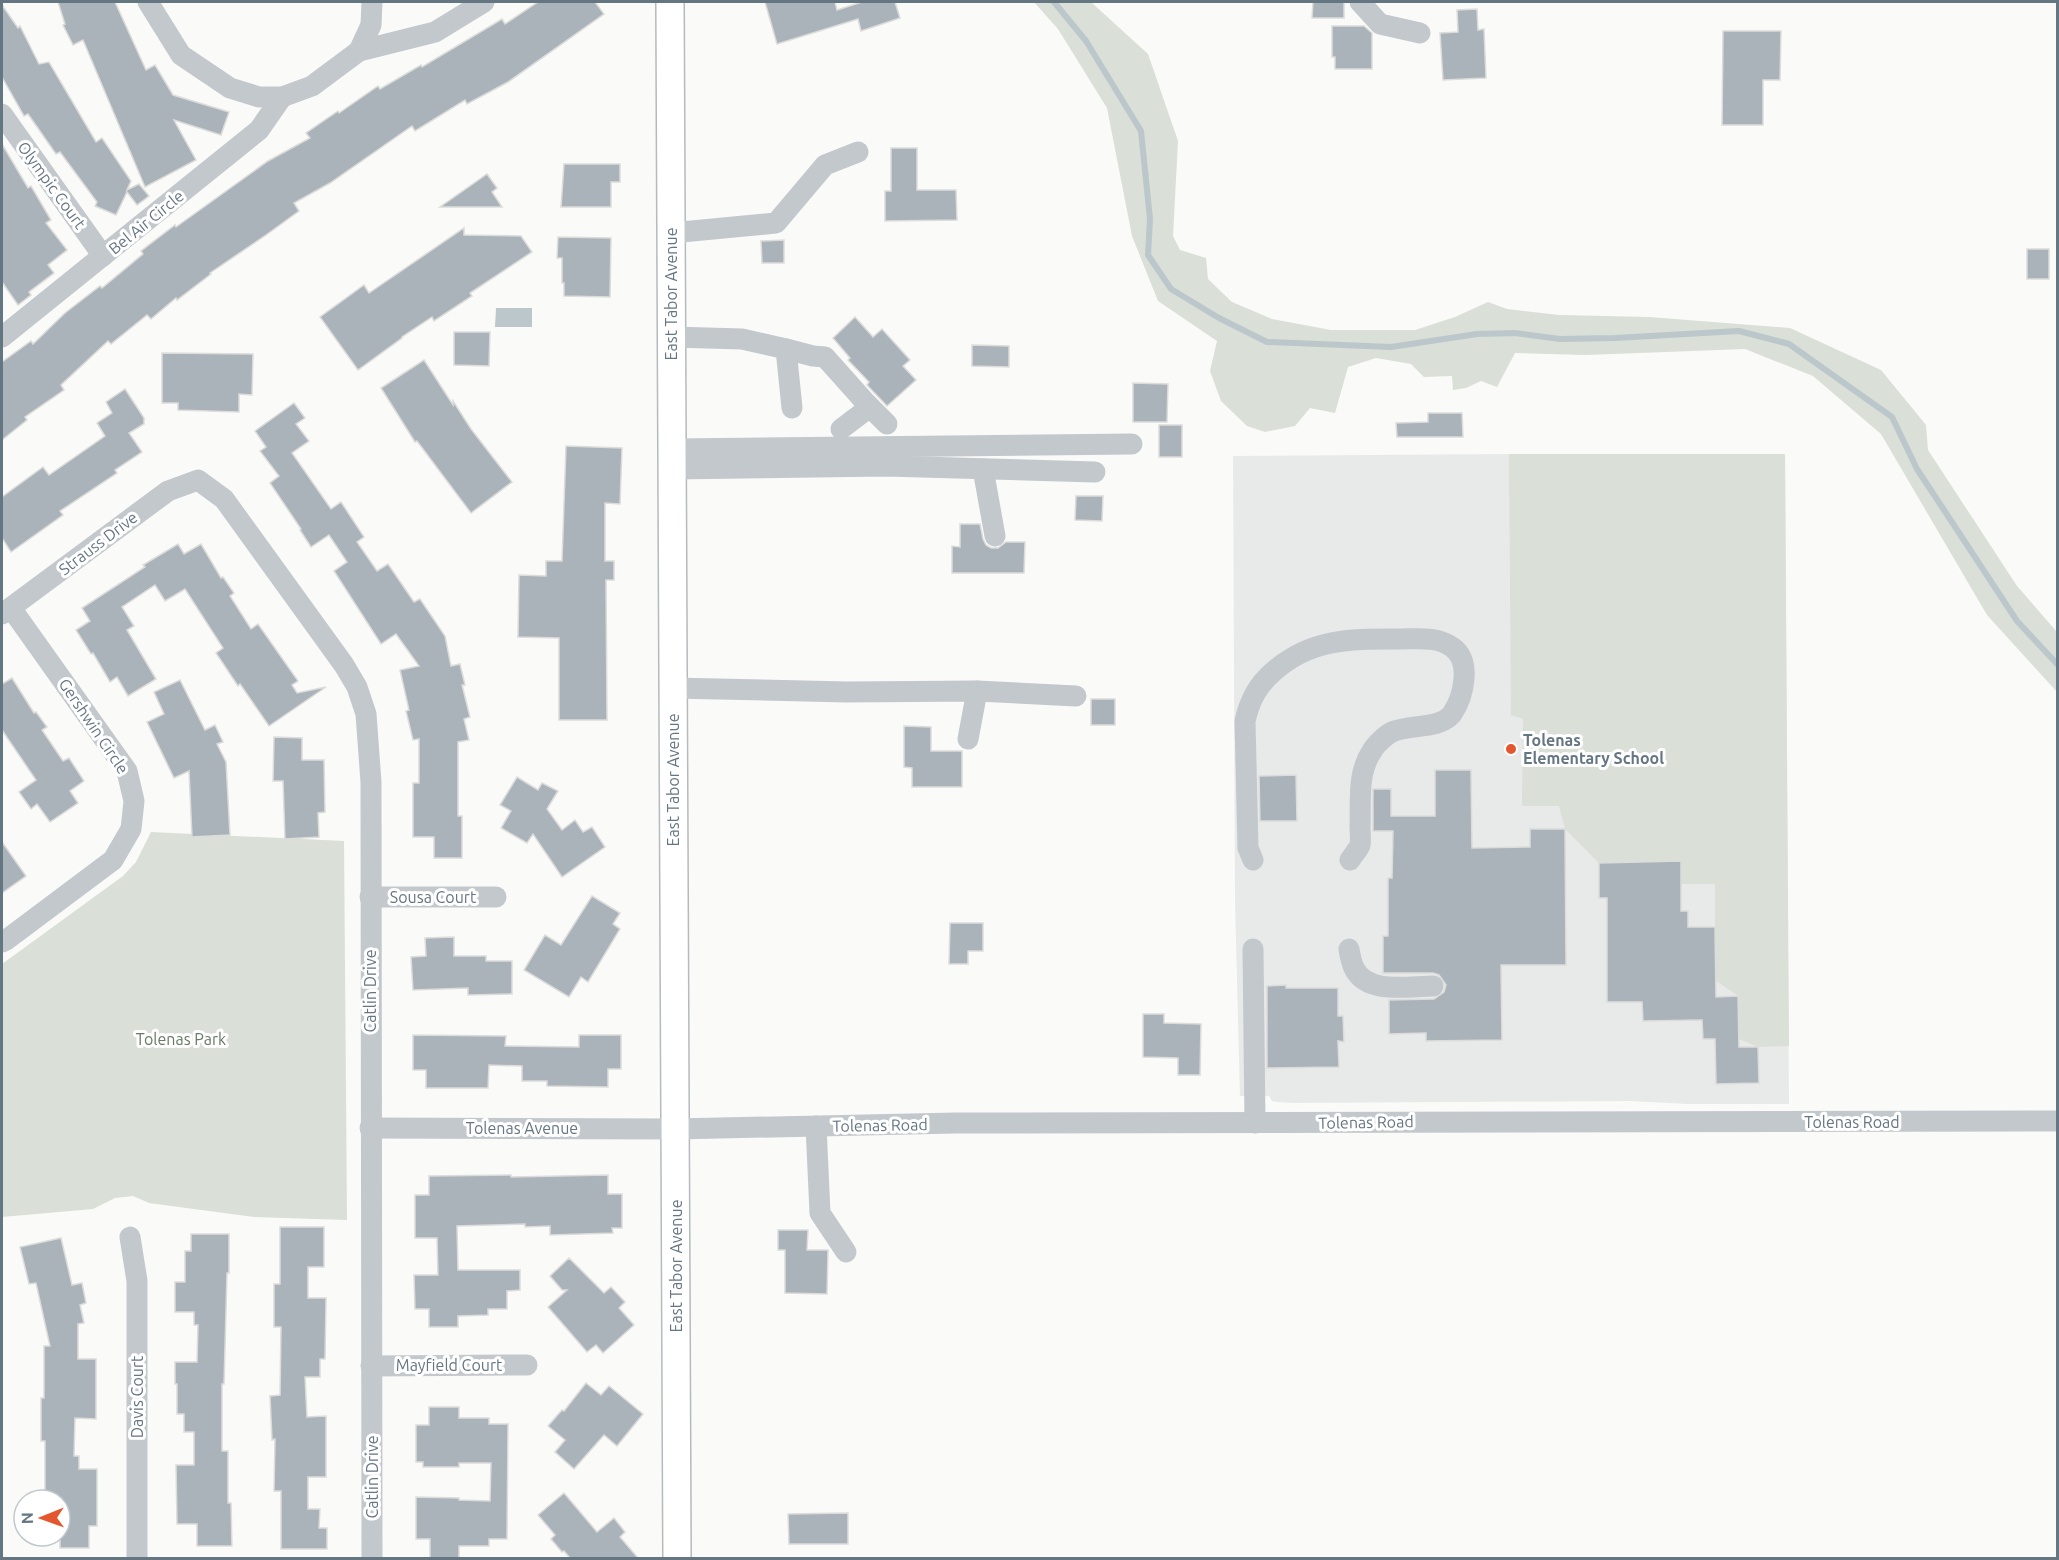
<svg xmlns="http://www.w3.org/2000/svg" width="2059" height="1560" viewBox="0 0 2059 1560" font-family="Ubuntu,sans-serif">
	<rect width="100%" height="100%" fill="#fafaf8"/>
	<path fill="#e8e9e9" d="M1509,454H1785L1789,1104H1687L1630,1101L1293,1103L1277,1102L1272,1101L1269,1096H1240L1235,902L1233,456Z"/>
	<g fill="#dadfd7">
		<path d="M1034,2H1091L1148,54L1178,141L1173,236L1180,250L1206,258L1208,279L1232,302L1272,319L1331,330H1415L1455,317L1488,302L1507,309L1559,315L1649,317L1790,328L1881,370L1926,425L1928,450L2017,586L2057,632V692L1987,615L1881,434L1813,376L1745,349L1586,355L1515,353L1497,387L1481,381L1466,388L1453,390L1452,376L1424,377L1411,364L1376,358L1348,367L1335,413L1310,408L1295,426L1265,432L1247,426L1221,401L1210,371L1217,341L1158,301L1132,236L1107,108L1058,29Z"/>
		<path d="M1509,454H1785L1789,1046L1758,1047L1739,1039L1738,996L1715,980V884H1681L1680,861L1599,863L1565,829L1559,806H1522L1523,719L1511,715Z"/>
		<path d="M151,832L344,841L347,1220L254,1217L149,1203L133,1196L115,1198L93,1209L2,1217V964L123,876L136,862Z"/>
	</g>
	<path fill="#bbc7cb" d="M496,308H532V327H495Z"/>
	<g fill="none" stroke-linecap="round" stroke-linejoin="round">
		<path stroke="#bbc7cb" stroke-width="6" d="M1054,2L1086,41L1141,131L1150,219L1148,255L1171,289L1219,318L1267,342L1391,347L1477,334L1515,333L1560,339L1615,338L1739,331L1789,344L1892,417L1917,469L2017,621L2058,665"/>
	</g>
	<g fill="#aab3b9" stroke="#dcdcda" stroke-width="1.5">
		<path d="M58,2H115L146,70L155,65L173,95L229,112L221,135L174,120L196,160L145,187L83,40L73,45L63,25L65,24Z"/>
		<path d="M538,2H595L604,14L508,82L467,104L465,100L415,131L412,126L330,183L294,203L299,211L266,235L210,273L211,274L177,300L176,298L151,319L147,315L111,344L108,341L61,385L64,390L25,417L27,420L2,440V362L31,341L33,344L65,313L100,286L102,288L143,254L141,251L175,225L176,227L268,161L310,138L306,133L338,111L339,113L378,86L380,89L421,65L422,67L502,19L505,24Z"/>
		<path d="M765,2H835L837,10L862,2H895L900,18L861,31L858,19L777,44Z"/>
		<path d="M1313,2H1344V18H1312Z"/>
		<path d="M2,5L18,28L20,26L39,64L49,62L96,142L102,138L131,181L127,190L139,184L149,196L137,205L127,192L116,215L95,206L97,202L60,152L56,154L28,114L24,116L2,77Z"/>
		<path d="M1477,9L1478,30L1484,29L1486,78L1443,80L1440,33L1458,32L1457,10Z"/>
		<path d="M1332,26H1364L1372,33V69H1335V57H1332Z"/>
		<path d="M1723,31H1781L1780,80H1763V125H1722Z"/>
		<path d="M2,144L28,188L31,186L51,220L46,223L67,250L48,265L54,273L29,292L31,295L18,305L2,282Z"/>
		<path d="M891,148H917V190H956L957,220L885,221V191H891Z"/>
		<path d="M564,164H620V182H611V207H561Z"/>
		<path d="M487,174L497,188L492,192L502,207H440Z"/>
		<path d="M464,228V235L521,236L532,252L470,293L472,296L434,321L432,317L402,337V338L358,370L320,317L364,285L369,293Z"/>
		<path d="M558,237L611,238L610,297L564,296V283H562V258H557Z"/>
		<path d="M784,240V263H762L761,241Z"/>
		<rect x="2027" y="249" width="22" height="30"/>
		<path d="M855,317L873,337L882,329L910,360L903,366L916,380L887,406L867,385L869,382L848,360L850,358L833,338Z"/>
		<path d="M454,332H490L489,366L454,365Z"/>
		<path d="M972,345L1009,346V367L972,366Z"/>
		<path d="M162,353L253,354L252,395L239,394V412L178,410V403H162Z"/>
		<path d="M424,360L453,405V401L471,429L512,482L471,513L417,441L415,442L381,388Z"/>
		<path d="M1133,383L1168,384L1167,422H1133Z"/>
		<path d="M125,389L144,418V424L129,433L142,452L115,470L117,473L60,511L63,515L11,552L2,538V497L43,467L49,475L105,436L97,423L112,413L106,402Z"/>
		<path d="M294,403L305,418L296,424L309,441L292,453L331,509L341,502L364,537L357,542L377,571L388,564L414,602L420,599L445,636L451,666L460,664L465,685H462L470,717L464,719L469,740L458,742V816H462V858H434V837H413V783H419V739L413,740L406,711L409,710L400,670L419,666L396,634L381,644L334,571L347,562L329,535L311,547L300,530L301,529L270,483L279,476L260,451L266,447L255,431Z"/>
		<path d="M1428,413H1462L1463,437H1397L1396,423L1428,422Z"/>
		<rect x="1159" y="425" width="23" height="32"/>
		<path d="M566,446L622,448L620,504L605,503V561H614V580H606L607,720H559V638L518,637L519,575L546,576V561H562Z"/>
		<path d="M1076,496H1103L1102,521L1075,520Z"/>
		<path d="M960,524H980L983,539L986,545L991,548H998L1006,542H1025L1024,573H952V546L960,547Z"/>
		<path d="M178,544L184,554L201,544L221,578L223,577L234,593L230,596L251,629L258,624L298,681L292,685L297,693L326,687L269,726L240,684L238,686L216,653L223,648L185,589L165,601L155,585L122,607L134,626L127,630L156,679L128,696L117,677L110,682L93,653L91,654L76,630L90,621L82,608L145,567L143,565Z"/>
		<path d="M12,678L34,713L36,712L47,727L42,730L63,761L69,758L84,781L70,791L78,803L50,822L37,804L31,809L19,792L36,780L2,730V684Z"/>
		<path d="M180,680L205,730L215,725L223,742L217,744L226,762L230,835L192,837L189,771L174,778L147,722L164,714L154,692Z"/>
		<rect x="1091" y="699" width="24" height="26"/>
		<path d="M904,726L931,727V751H962V787H912V768L904,767Z"/>
		<path d="M274,737L302,738V760H324L325,812L318,813L319,837L285,839L283,781H273Z"/>
		<path d="M1435,770H1471L1472,848L1530,847V829H1565L1566,965H1501L1502,1040L1426,1041V1033L1389,1034V1000L1434,999L1444,992L1446,985L1439,975L1433,973H1383V936H1388V878H1392L1393,831H1373V789H1391V816H1435Z"/>
		<path d="M1296,775L1297,821H1260L1259,776Z"/>
		<path d="M517,777L538,790L542,783L558,791L547,809L562,830L575,820L583,832L592,827L605,847L562,877L533,834L527,843L501,828L511,811L500,805Z"/>
		<path d="M2,842L26,876L2,893Z"/>
		<path d="M1681,861V911H1688V927H1715L1716,997L1738,996L1739,1047H1758L1759,1083L1716,1084L1715,1039H1703L1702,1020L1643,1021L1642,1002H1607V898H1599V863Z"/>
		<path d="M592,896L620,913L613,924L620,929L588,982L581,977L569,997L524,970L545,935L561,945Z"/>
		<path d="M950,923H983V951H968V964H949Z"/>
		<path d="M454,937V956H486V961H512V994L468,995V988L413,990L411,957L426,956L425,938Z"/>
		<path d="M1286,985V988H1338V1016H1343L1344,1042L1338,1041L1339,1067L1267,1068V986Z"/>
		<path d="M1143,1014H1164V1023L1201,1024L1200,1075H1178V1058L1143,1057Z"/>
		<path d="M413,1035L506,1036L505,1046L579,1047V1035H621V1069H608V1087L547,1086V1081H522V1066L489,1065L488,1088H426V1070H413Z"/>
		<path d="M511,1175V1177L608,1175V1194H622V1228H612L613,1233L550,1235V1226L525,1227V1224L457,1226L458,1270H520V1290L507,1291V1309H488V1315L458,1316V1327H429V1309H415L414,1275H438L437,1238H415V1195H429V1176Z"/>
		<path d="M280,1227H324V1267H308V1298H326L325,1359H320V1377H305L307,1417L326,1416V1477H308V1509H320L319,1528H327V1549H281V1491H274L275,1439L272,1440L270,1396L280,1395L281,1327H274V1284H280Z"/>
		<path d="M778,1230H808L807,1250H828L827,1294L785,1293V1250H778Z"/>
		<path d="M191,1234H229V1273H227L224,1384H222V1451H228V1503H231L232,1546H197V1524H177L176,1465H194V1432H184V1414H177V1384H175V1362H197L198,1325H194V1312H175V1282H185V1251H191Z"/>
		<path d="M61,1238L72,1285L82,1283L86,1303L80,1305L84,1323L78,1324V1359H96V1419L75,1418L74,1456H79V1469H97V1526H89V1548H60V1499H45V1441H41V1398H44V1346H50L36,1283L29,1284L20,1247Z"/>
		<path d="M569,1258L604,1293L611,1287L625,1302L619,1308L634,1325L603,1353L596,1345L587,1352L548,1307L567,1290H562L550,1276Z"/>
		<path d="M586,1383L601,1395L609,1386L643,1414L617,1446L604,1435L574,1469L555,1452L565,1440L548,1426L562,1410L564,1411Z"/>
		<path d="M429,1407H459V1418H489V1424H508L507,1539H489V1546H459V1558H430V1539H416V1497L459,1498V1500L490,1501L491,1463H459V1467H423V1462H416V1425H429Z"/>
		<path d="M564,1493L597,1532L614,1518L625,1532L620,1537L638,1558H570L564,1551L562,1552L551,1539L555,1535L538,1515Z"/>
		<path d="M848,1513V1544H789L788,1514Z"/>
	</g>
	<g fill="none" stroke-linecap="round" stroke-linejoin="round">
		<g stroke="#b5babe" stroke-width="30">
			<path id="major" d="M670,2L677,1558"/>
		</g>
		<g stroke="#c3c8cc" stroke-width="21">
			<path d="M148,2L181,55L230,88L259,97H282L312,86L359,51L371,25L372,2"/>
			<path d="M1360,2L1380,24L1420,33"/>
			<path d="M359,51L435,32L484,2"/>
			<path d="M2,114L103,256"/>
			<path d="M671,233L776,223L825,165L858,152"/>
			<path d="M2,337L259,130L282,97"/>
			<path d="M672,337L742,339L786,349L792,408"/>
			<path d="M786,349L813,356L825,357L866,403L887,424"/>
			<path d="M841,429L870,407"/>
			<path d="M673,449L1132,444"/>
			<path d="M672,469L886,466L1095,472"/>
			<path d="M983,469L995,536"/>
			<path d="M2,614L168,491L198,480L224,499L344,665L357,687L366,714L371,782L372,1558"/>
			<path d="M672,688L847,692L977,691L968,739"/>
			<path d="M977,691L1076,696"/>
			<path d="M1253,860L1248,848L1245,721C1250,699 1258,685 1274,671C1312,638 1351,639 1399,639C1416,639 1437,636 1452,647C1472,661 1464,696 1452,714C1439,730 1408,724 1392,732C1386,735 1375,745 1372,751C1357,773 1361,801 1360,826C1360,832 1361,840 1360,845C1358,850 1353,855 1350,860"/>
			<path d="M370,897H496"/>
			<path d="M2,942L6,940L113,860L131,829L134,801L127,771L11,608"/>
			<path d="M1253,949L1255,1123"/>
			<path d="M1349,949C1350,955 1351,962 1354,968C1367,995 1408,986 1433,986"/>
			<path d="M816,1126L820,1213L846,1252"/>
			<path d="M370,1128L675,1129L956,1123L2058,1121"/>
			<path d="M130,1237L137,1281V1558"/>
			<path d="M371,1366L527,1365"/>
		</g>
		<use href="#major" stroke="#fff" stroke-width="27"/>
	</g>
	<circle fill="#e4572e" stroke="#fff" stroke-width="2" cx="1511" cy="749" r="6"/>
	<g text-anchor="middle" dominant-baseline="central" stroke-width="6" stroke-linejoin="round" paint-order="stroke">
		<g font-size="16" fill="#657683" stroke="#fff">
			<text transform="translate(52 185) rotate(54)">Olympic Court</text>
			<text transform="translate(146 222) rotate(-39)">Bel Air Circle</text>
			<text transform="translate(671 294) rotate(-90)">East Tabor Avenue</text>
			<text transform="translate(98 543) rotate(-37)">Strauss Drive</text>
			<text transform="translate(94 726) rotate(56)">Gershwin Circle</text>
			<text transform="translate(673 780) rotate(-90)">East Tabor Avenue</text>
			<text x="433" y="897">Sousa Court</text>
			<text transform="translate(370 991) rotate(-90)">Catlin Drive</text>
			<text transform="translate(1366 1122) rotate(-1)">Tolenas Road</text>
			<text x="1852" y="1122">Tolenas Road</text>
			<text transform="translate(880 1125) rotate(-1)">Tolenas Road</text>
			<text x="522" y="1128">Tolenas Avenue</text>
			<text transform="translate(676 1266) rotate(-90)">East Tabor Avenue</text>
			<text x="449" y="1365">Mayfield Court</text>
			<text transform="translate(137 1397) rotate(-90)">Davis Court</text>
			<text transform="translate(372 1477) rotate(-90)">Catlin Drive</text>
		</g>
		<g font-size="16" font-weight="bold" fill="#657683" stroke="#fff" text-anchor="start">
			<text x="1523" y="740">Tolenas<tspan x="1523" dy="18">Elementary School</tspan></text>
		</g>
		<g font-size="16" fill="#687a64" stroke="#fff">
			<text x="181" y="1039">Tolenas Park</text>
		</g>
	</g>
	<rect width="2059" height="1560" fill="none" stroke="#657683" stroke-width="6"/>
	<g transform="translate(42 1518) rotate(269)"><circle r="28" fill="#ffffff" stroke="#c1c8cd" stroke-width="1.5"/>
	<path d="M0-4.5L10 22L0 15L-10 22Z" fill="#e4572e"/>
	<text y="-9" font-size="16" font-weight="bold" text-anchor="middle" fill="#657683">N</text>
	</g>
</svg>
